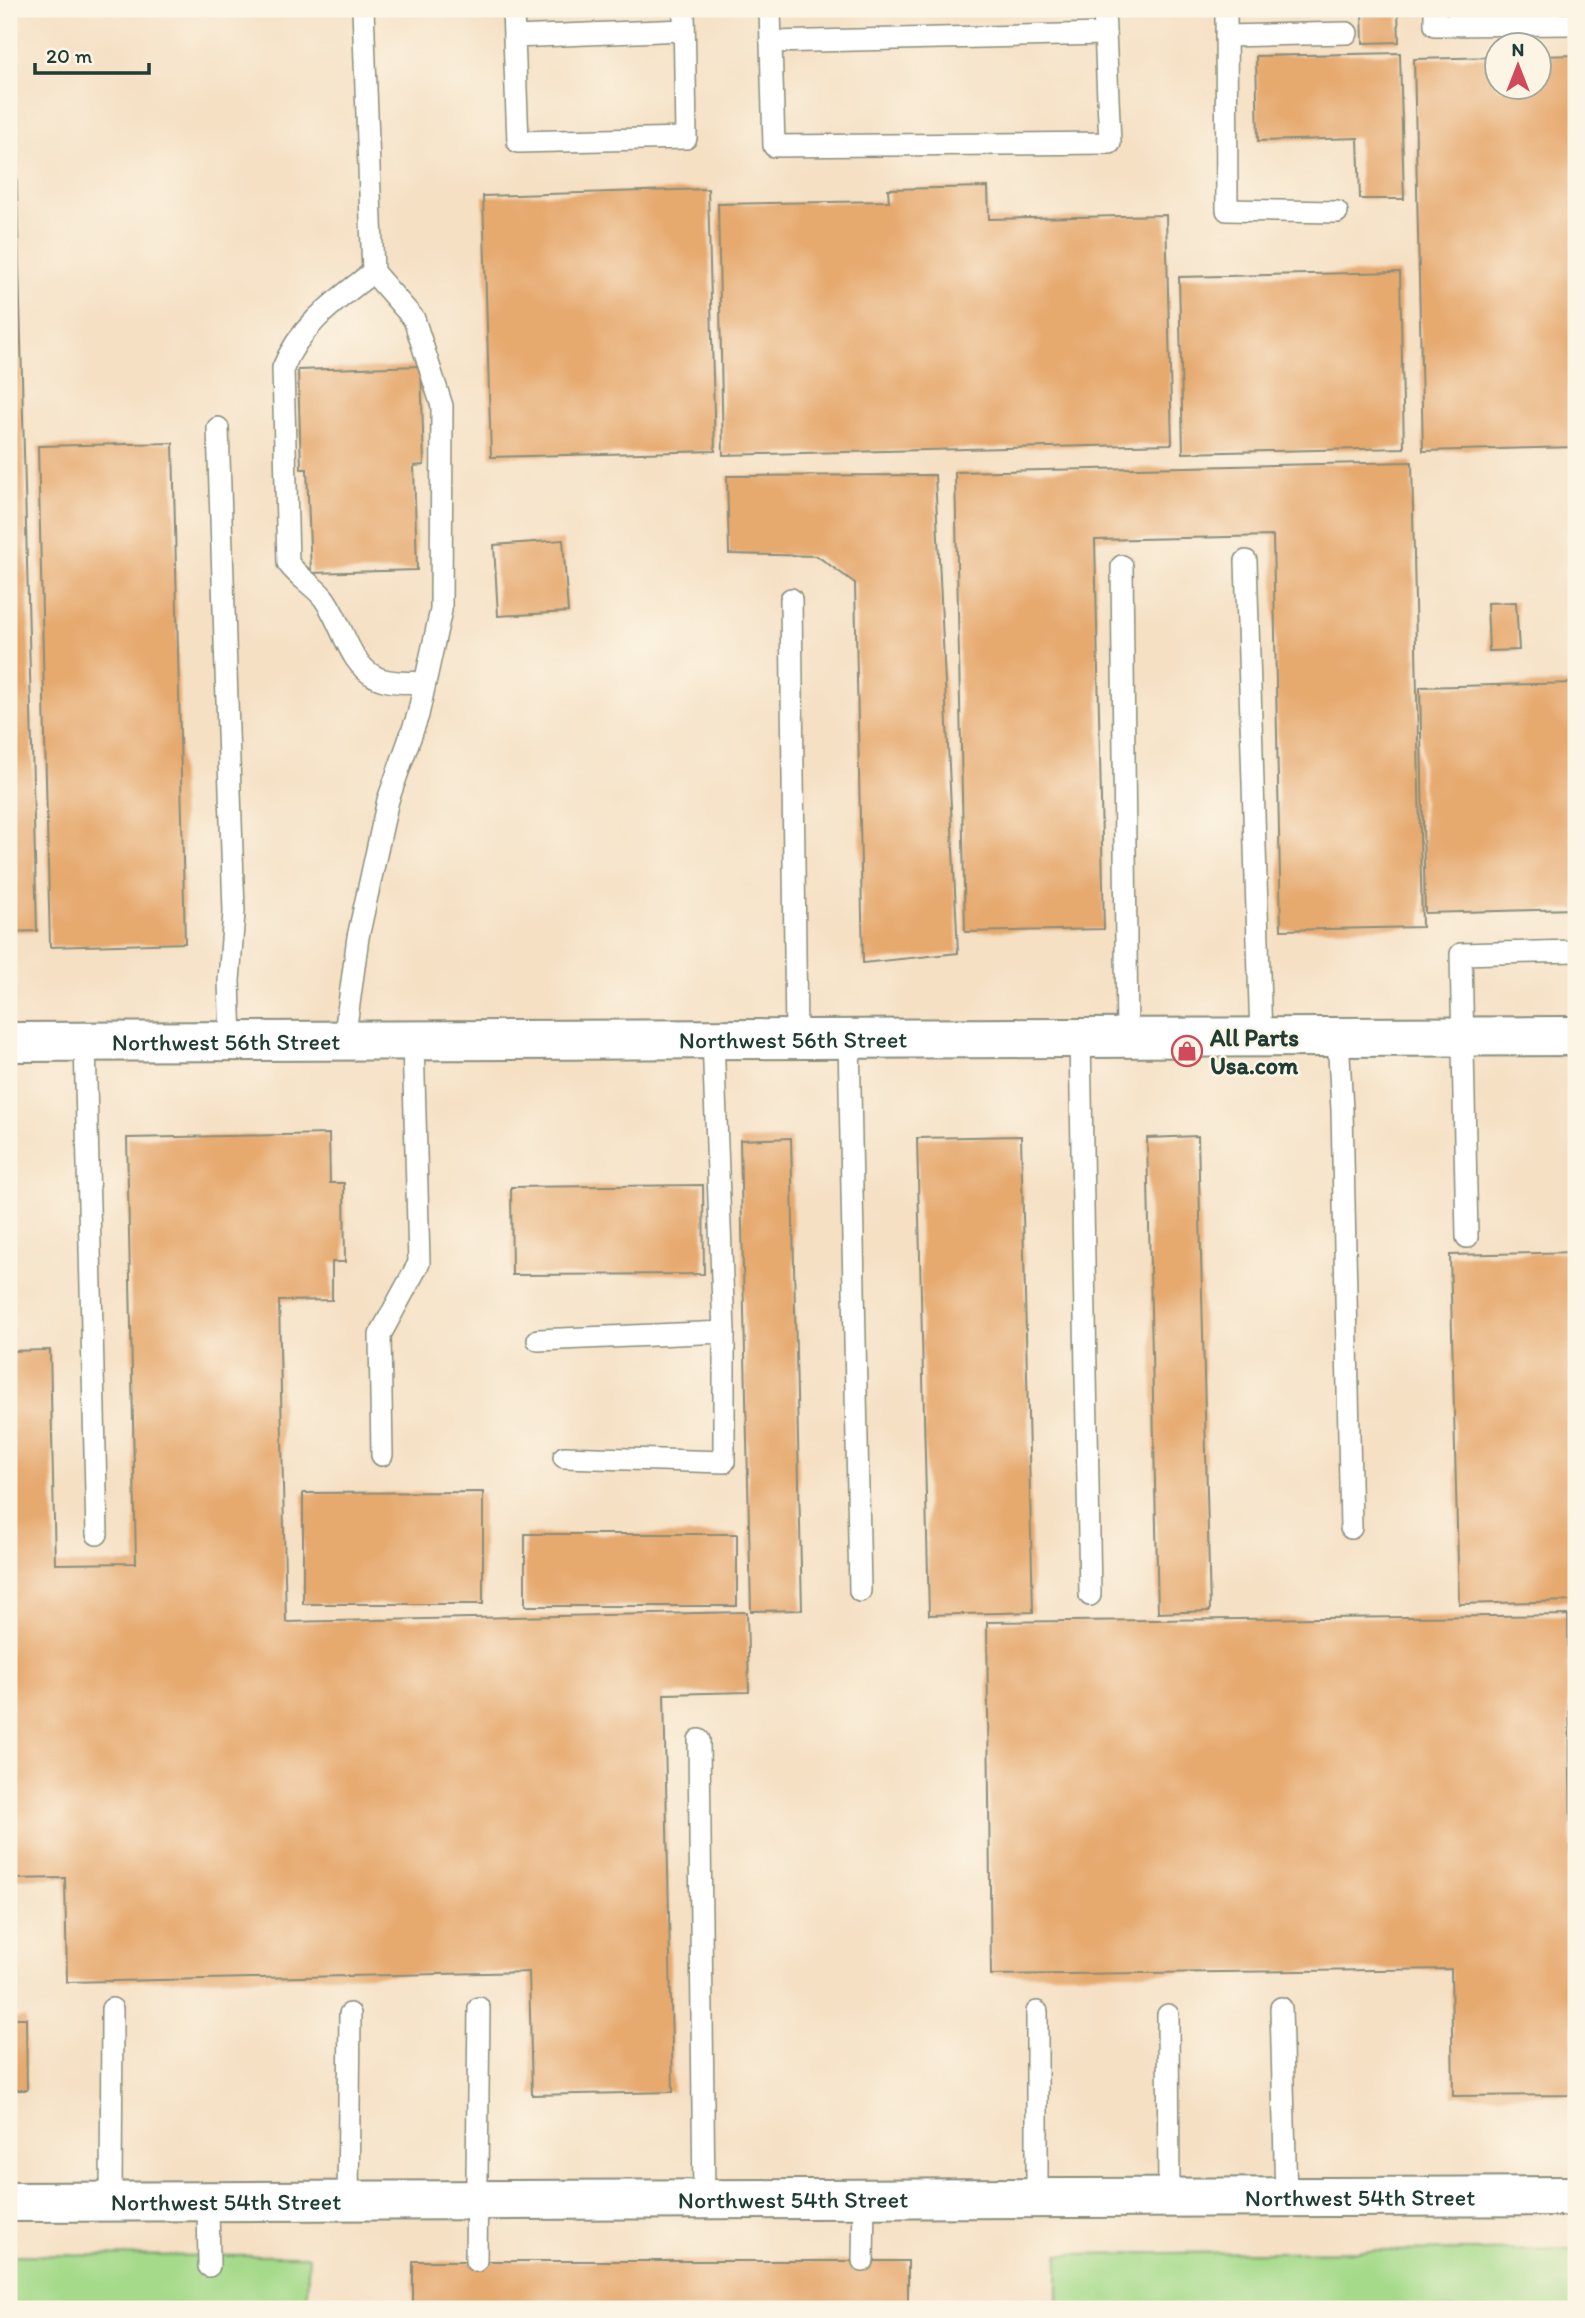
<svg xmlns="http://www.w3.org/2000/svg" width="1585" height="2318" viewBox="0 0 1585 2318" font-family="Itim,sans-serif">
	<rect width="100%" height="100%" fill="#fcf5e5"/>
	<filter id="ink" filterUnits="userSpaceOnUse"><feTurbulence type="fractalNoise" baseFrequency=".0143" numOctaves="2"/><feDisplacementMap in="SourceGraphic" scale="14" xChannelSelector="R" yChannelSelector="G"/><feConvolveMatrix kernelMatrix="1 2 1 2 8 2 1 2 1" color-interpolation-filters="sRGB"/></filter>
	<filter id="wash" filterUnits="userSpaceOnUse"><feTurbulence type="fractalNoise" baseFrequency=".00686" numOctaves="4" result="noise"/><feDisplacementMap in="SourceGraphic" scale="28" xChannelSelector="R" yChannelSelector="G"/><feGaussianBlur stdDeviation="1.57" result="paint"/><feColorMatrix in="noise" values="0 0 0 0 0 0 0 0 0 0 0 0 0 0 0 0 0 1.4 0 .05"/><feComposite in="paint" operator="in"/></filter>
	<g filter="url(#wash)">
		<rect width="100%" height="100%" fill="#f5e0c4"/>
		<g fill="#a5da8a" stroke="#628c5f" stroke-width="2">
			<path d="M1576,2249V2309H1058V2254Z"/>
			<path d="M9,2255L309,2256L306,2309H9Z"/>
		</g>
		<g id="blocks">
			<g fill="#e6a96e">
				<path d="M9,9H12L37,931L9,932Z"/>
				<path d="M1362,9H1398L1399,42L1363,43Z"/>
				<path d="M1400,53L1404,199H1360L1358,138L1258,141L1256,56Z"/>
				<path d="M1576,55V447L1423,451L1414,59L1498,57V88H1540V56Z"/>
				<path d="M988,187L989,219L1166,215L1172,444L723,455L718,204L889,201L888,189Z"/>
				<path d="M708,189L715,451L491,457L483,196Z"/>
				<path d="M1400,272L1404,448L1183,453L1179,277Z"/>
				<path d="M421,366L424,465L414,466L417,570L311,573L307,469H301L298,370Z"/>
				<path d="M173,443L185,943L50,947L38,446Z"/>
				<path d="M1412,462L1422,927L1281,930L1273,536L1095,540L1104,929L965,932L955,472Z"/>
				<path d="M935,475L958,953L863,963L855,583L817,556L729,554L727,476Z"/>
				<path d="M563,540L568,612L498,616L494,545Z"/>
				<path d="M1516,602L1519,650L1489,651L1487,603Z"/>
				<path d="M1576,683V909L1425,913L1420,687Z"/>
				<path d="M329,1134L330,1183H344L345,1262H332V1300L279,1301L286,1622L747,1612L749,1692L664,1694L673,2092L532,2095L529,1972L67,1982L65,1878L9,1879V1351L50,1350L55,1564L136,1563L127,1138Z"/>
				<path d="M1021,1136L1033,1612L929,1615L917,1138Z"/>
				<path d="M1198,1136L1210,1611L1158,1613L1147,1138Z"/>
				<path d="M791,1138L802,1610L751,1611L740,1140Z"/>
				<path d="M703,1185L704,1274L512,1275L511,1187Z"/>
				<path d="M1576,1252V1601L1459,1604L1450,1255Z"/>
				<path d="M483,1492V1604H303V1493Z"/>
				<rect x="525" y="1534" width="212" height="72"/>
				<path d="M1568,1615L1574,2095L1453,2096L1451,1969L991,1975L987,1622Z"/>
				<path d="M9,2018H26L27,2090H9Z"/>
				<rect x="413" y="2261" width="495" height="48"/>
			</g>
		</g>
	</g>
	<g filter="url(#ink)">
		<use href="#blocks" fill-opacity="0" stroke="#8a8e7c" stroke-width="2"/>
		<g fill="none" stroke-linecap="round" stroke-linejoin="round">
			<g stroke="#8a8e7c" stroke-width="24">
				<g id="lane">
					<path d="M513,9L514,37"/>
					<path d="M684,9L686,138L518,142L514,37L684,30"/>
					<path d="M770,9L774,146L1110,143L1104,9"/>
					<path d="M1226,9L1227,210L1337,212"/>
					<path d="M1435,9V25L1576,24"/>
					<path d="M1226,36L1347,33"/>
					<path d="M771,42L1105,34"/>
					<path d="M373,272C337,300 300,325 283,368L288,563C298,577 312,584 323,597C342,621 348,664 376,677C389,684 410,682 425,683"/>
					<path d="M218,428L234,912L229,981L231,1041"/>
					<path d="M1246,561L1261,1037"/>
					<path d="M1122,566L1127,1037"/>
					<path d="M791,599L796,1039"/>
					<path d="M1338,1037L1342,1110L1351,1528"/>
					<path d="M1080,1038L1090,1595"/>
					<path d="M849,1039L860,1591"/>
					<path d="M344,1041L358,937L388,800L418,715L441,610L442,406L414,319L373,272L363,9"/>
					<path d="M85,1042L97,1534"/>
					<path d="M1467,1237L1461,954L1576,951"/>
					<path d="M538,1340L724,1332L713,1039"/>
					<path d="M382,1455L380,1335L419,1263L413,1041"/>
					<path d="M564,1457L724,1462V1332"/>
					<path d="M699,1740L704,2200"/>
					<path d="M1281,2008L1286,2197"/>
					<path d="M1037,2012V2198"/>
					<path d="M1168,2015L1169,2198"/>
					<path d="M348,2201L350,2014"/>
					<path d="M111,2202L112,2009"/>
					<path d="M208,2202L209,2266"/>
					<path d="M476,2261L479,2008"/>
					<path d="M863,2261L864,2199"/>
				</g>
			</g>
			<g stroke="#8a8e7c" stroke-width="42">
				<g id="street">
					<path id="s1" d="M9,1042L1576,1036"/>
					<path id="s2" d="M9,2202L1576,2196"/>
				</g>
			</g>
			<use href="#lane" stroke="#fff" stroke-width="21"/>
			<use href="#street" stroke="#fff" stroke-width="38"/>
		</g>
	</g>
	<defs>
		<g id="shop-ring" transform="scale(1.575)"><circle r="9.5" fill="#fcf5e5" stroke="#d1495b" stroke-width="1.5"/><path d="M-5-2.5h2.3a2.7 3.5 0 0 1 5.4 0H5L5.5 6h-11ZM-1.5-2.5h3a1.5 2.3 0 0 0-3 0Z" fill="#d1495b"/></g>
	</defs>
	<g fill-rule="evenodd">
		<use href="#shop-ring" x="1187" y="1051"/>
	</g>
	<g text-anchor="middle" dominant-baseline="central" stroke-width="5" stroke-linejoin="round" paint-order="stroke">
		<g font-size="24" font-weight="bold" fill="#1f3d34" stroke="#fcf5e5" text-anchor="start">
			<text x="1210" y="1037">All Parts<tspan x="1210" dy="28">Usa.com</tspan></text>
		</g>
		<g font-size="24" fill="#1f3d34" stroke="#fcf5e5">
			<text stroke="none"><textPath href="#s1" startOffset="784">Northwest 56th Street</textPath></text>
			<text stroke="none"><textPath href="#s1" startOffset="217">Northwest 56th Street</textPath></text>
			<text stroke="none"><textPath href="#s2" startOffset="1351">Northwest 54th Street</textPath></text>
			<text stroke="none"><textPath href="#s2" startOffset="784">Northwest 54th Street</textPath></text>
			<text stroke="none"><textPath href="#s2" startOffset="217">Northwest 54th Street</textPath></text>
		</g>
	</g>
	<rect width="1585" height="2318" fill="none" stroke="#fcf5e5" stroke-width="35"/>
	<g transform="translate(1518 66)"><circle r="33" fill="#fcf5e5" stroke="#a4ab9e" stroke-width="2"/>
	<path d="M0-5L12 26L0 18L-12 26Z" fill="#d1495b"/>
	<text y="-10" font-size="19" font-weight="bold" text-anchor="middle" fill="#1f3d34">N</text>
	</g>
	<path d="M35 63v10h114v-10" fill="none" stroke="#1f3d34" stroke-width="3.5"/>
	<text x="46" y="63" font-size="21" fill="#1f3d34" stroke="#fcf5e5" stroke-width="5" paint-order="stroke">20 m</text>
</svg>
